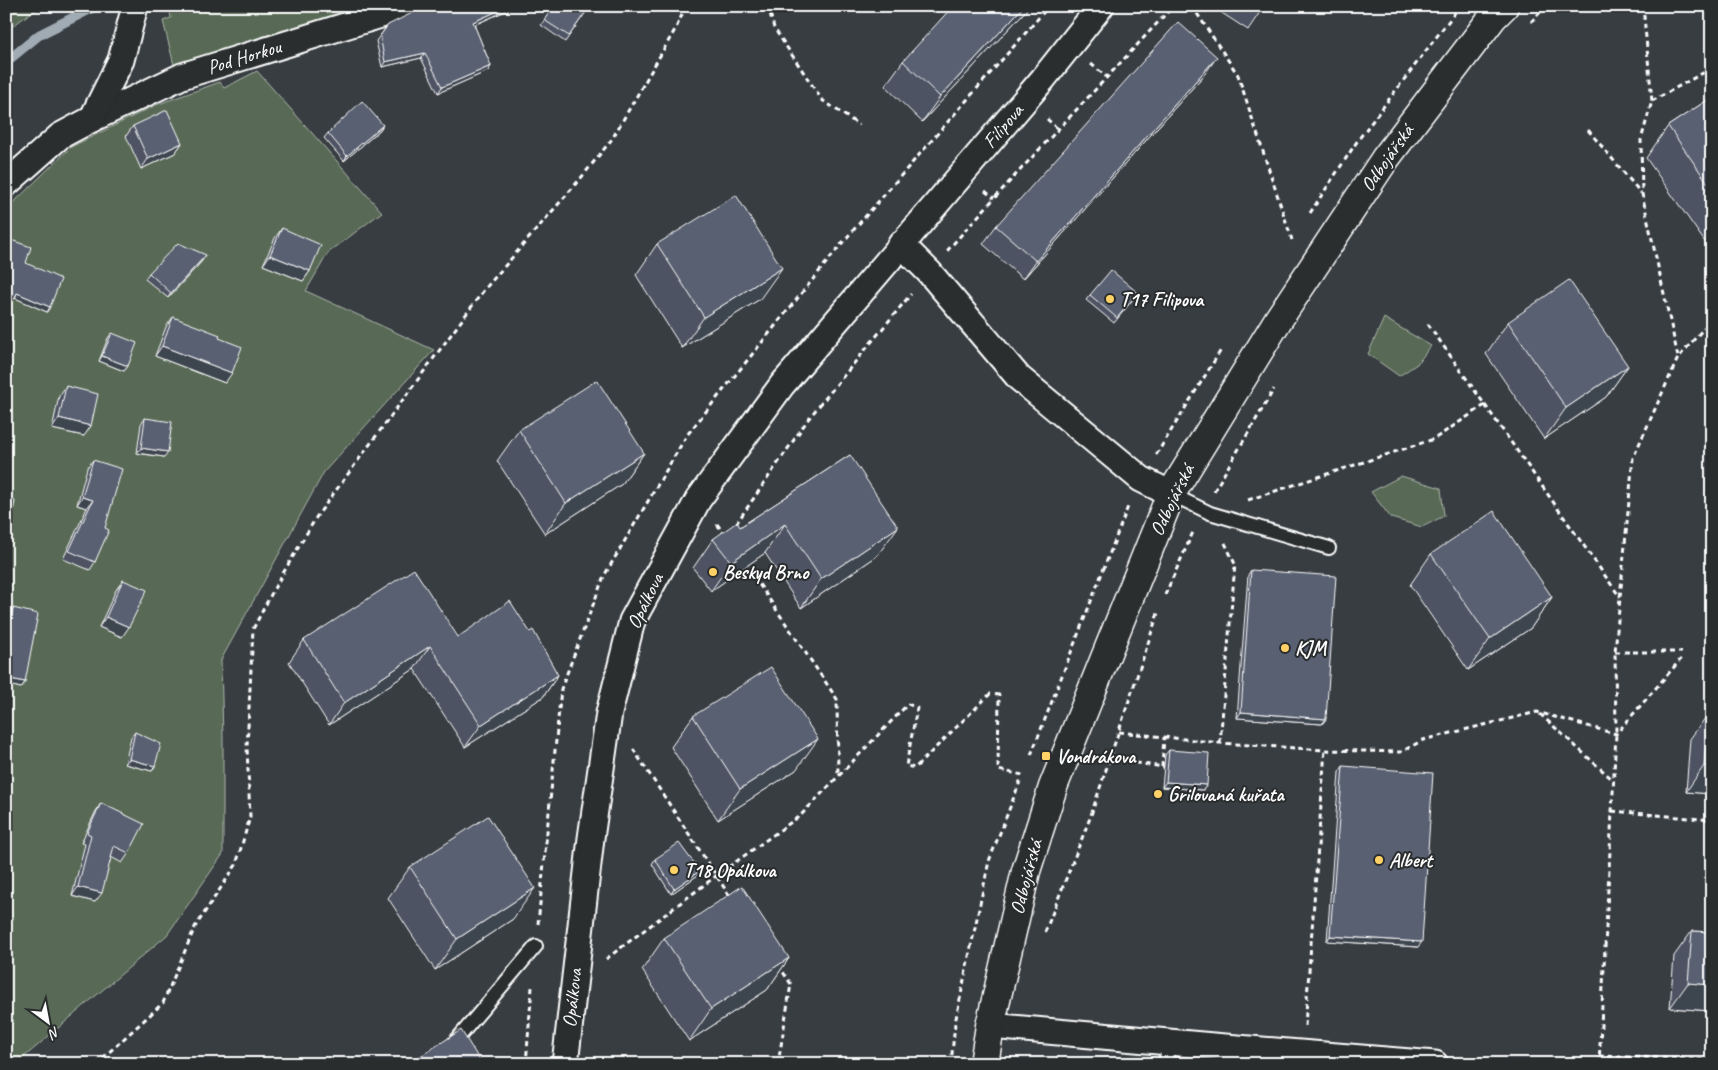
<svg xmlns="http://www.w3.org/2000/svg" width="1718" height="1070" viewBox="0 0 1718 1070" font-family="Caveat,sans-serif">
	<rect width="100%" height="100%" fill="#383d42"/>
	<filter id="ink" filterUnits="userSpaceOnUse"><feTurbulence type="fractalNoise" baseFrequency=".02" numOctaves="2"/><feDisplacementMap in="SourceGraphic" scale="10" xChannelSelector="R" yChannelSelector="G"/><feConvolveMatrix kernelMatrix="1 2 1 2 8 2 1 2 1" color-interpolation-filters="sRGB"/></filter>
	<g filter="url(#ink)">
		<g fill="#596b56" stroke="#acb5aa">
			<path d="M6,6H44L29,14L6,31Z"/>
			<path d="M169,6H360L175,69L163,21L171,18Z"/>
			<path d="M257,71L382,212L328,253L306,291L434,350L324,472L221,660L223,738V854L167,935L16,1064H6V212L10,206L71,147L156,105L220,82L224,88Z"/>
			<path d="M1384,318L1431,346L1417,364L1399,376L1368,354Z"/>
			<path d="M1401,476L1441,488L1444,516L1422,527L1391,518L1371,492Z"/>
		</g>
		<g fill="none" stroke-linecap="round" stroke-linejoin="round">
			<path stroke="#a0abb3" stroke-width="10" d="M6,62L39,35L96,6"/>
			<g stroke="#fff" stroke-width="16">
				<g id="lane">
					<path d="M1171,494L1210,513L1329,548"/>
					<path d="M463,1064L453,1044L536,946"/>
					<path d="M1165,1064L1169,1042"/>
				</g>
			</g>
			<g stroke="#fff" stroke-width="29">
				<g id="street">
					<path d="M92,119L182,76L384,14L401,6"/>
					<path d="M6,184L60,136L92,119L121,60L135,6"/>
					<path d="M901,244L929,272L1019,378L1141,479L1171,494"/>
					<path d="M990,1026L1213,1046L1435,1064"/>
					<path d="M565,1064L591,838L609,713L632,621L698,500L782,385L1043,79L1101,6"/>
				</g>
			</g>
			<g stroke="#fff" stroke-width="31">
				<path id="secondary" d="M984,1064L990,1026L1026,871L1053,787L1171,494L1278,320L1385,159L1493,17L1504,6"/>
			</g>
			<g stroke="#fff" stroke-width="3" stroke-dasharray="5 4" stroke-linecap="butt">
				<path d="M768,6L774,28L822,100L859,125"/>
				<path d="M1192,6L1238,75L1292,240"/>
				<path d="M1643,6L1652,101L1641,140L1642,194L1678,357"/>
				<path d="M1531,22L1546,6"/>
				<path d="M1091,64L1108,78"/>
				<path d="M1652,101L1712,68"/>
				<path d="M1047,119L1059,130"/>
				<path d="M1588,130L1641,193"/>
				<path d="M985,191L994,198"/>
				<path d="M1310,213L1358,140L1460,6"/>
				<path d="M947,251C1020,168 1098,88 1173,6"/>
				<path d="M1428,324L1620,597"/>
				<path d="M1156,455L1221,350"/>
				<path d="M1214,491L1274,389"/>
				<path d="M1248,500L1434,439L1485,405"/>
				<path d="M717,524L725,535"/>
				<path d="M736,524L809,418L911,294"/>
				<path d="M744,562L837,699L838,775"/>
				<path d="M1165,595L1194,530"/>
				<path d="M1615,652H1682"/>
				<path d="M1540,714L1613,780"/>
				<path d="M1119,732L1220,743L1325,750L1401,752L1423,740L1537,712L1616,734L1681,659"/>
				<path d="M1220,743L1235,564L1224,541"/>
				<path d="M633,749L731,898"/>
				<path d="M1031,755L1129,504"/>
				<path d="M1109,759L1164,767"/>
				<path d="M1162,767L1164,737"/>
				<path d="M1612,811L1712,820"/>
				<path d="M538,924L561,689L604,576L687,435L843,242L1049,6"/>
				<path d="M1045,932L1090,818L1158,613"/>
				<path d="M606,959L716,876L801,815L908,704L917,708L906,766L915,768L990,694L999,695L998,770L1023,775"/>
				<path d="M1305,1026L1325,750"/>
				<path d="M1599,1056L1712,1060"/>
				<path d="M96,1064L163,1003L195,927L236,865L250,817L247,747L253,629L276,585L317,516L484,290L581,178L612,139L676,28L686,6"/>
				<path d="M526,1064L532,987"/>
				<path d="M778,1064L791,984L779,966"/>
				<path d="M951,1064L955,1023L989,861L1021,779"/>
				<path d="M1599,1064L1616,734L1615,652L1633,458L1678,358L1712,319"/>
			</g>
			<use href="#lane" stroke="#2a2d2e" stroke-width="12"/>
			<use href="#street" stroke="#2a2d2e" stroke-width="25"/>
			<use href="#secondary" stroke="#2a2d2e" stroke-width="28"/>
		</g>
		<g fill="#4d5362" stroke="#fff">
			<path d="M554,6H590L565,42L541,25Z"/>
			<path d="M1030,6L922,122L885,86L903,61Z"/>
			<path d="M1211,6H1264L1248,30Z"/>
			<path d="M510,9L474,25L491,66L488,71L438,93L421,58L382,67L376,41L388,25Z"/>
			<path d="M1204,75L1023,279L983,244L996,226Z"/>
			<path d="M1712,97V238L1705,242L1646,158L1668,126Z"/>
			<path d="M133,126L182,143L175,153L141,169L126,136Z"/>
			<path d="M380,130L344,161L324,138L328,133Z"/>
			<path d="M282,228L310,271L303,281L263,265L275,238Z"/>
			<path d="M8,239L26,263L47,312L15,298L12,301L6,298V241Z"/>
			<path d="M657,244L760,299L682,348L636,275Z"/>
			<path d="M202,261L168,298L145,279L149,273Z"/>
			<path d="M1138,293L1114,323L1086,300L1090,295Z"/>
			<path d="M173,317L219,338L225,383L155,356L166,327Z"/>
			<path d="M1508,322L1628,366L1606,397L1544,439L1486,354Z"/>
			<path d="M112,333L128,366L124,371L99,361L108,338Z"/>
			<path d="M66,386L84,436L52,429L59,396Z"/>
			<path d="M145,418L164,457L137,453L141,424Z"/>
			<path d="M519,430L644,453L622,484L545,534L497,461Z"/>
			<path d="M850,455L877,556L801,608L765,553L711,591L693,568L713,539L740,527Z"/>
			<path d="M93,460L105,528L95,562L90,570L63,559L87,508L77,505L87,468Z"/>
			<path d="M1431,554L1552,597L1531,628L1468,670L1410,585Z"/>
			<path d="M1251,570L1326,719L1322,724L1237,718L1248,575Z"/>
			<path d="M123,580L122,637L99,627L116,590Z"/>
			<path d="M13,608L25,682L21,688L6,684V628L10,613Z"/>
			<path d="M458,637L558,675L543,697L465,747L414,669L329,725L289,662L304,640Z"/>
			<path d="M1708,714L1712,715V794L1686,792L1690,739Z"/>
			<path d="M693,716L796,770L718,820L671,747Z"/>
			<path d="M135,732L155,766L152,771L125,764L131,737Z"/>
			<path d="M1169,750L1207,785L1203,790L1162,787L1165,755Z"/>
			<path d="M1343,766L1418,947L1327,941L1339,772Z"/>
			<path d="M101,803L129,853L122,863L111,857L95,902L72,896L85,844L81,843L95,813Z"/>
			<path d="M690,858L701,870L698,875L671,894L652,864L655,859Z"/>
			<path d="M410,867L513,919L435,970L388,898Z"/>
			<path d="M1692,931L1712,932V1011L1670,1008L1674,956Z"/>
			<path d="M664,938L789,958L767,990L689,1041L642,970Z"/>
		</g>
		<g fill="#3e4450" stroke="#fff">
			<path d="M509,6H512L510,9L469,27L473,22Z"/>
			<path d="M1024,6H1030L922,122L940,97Z"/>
			<path d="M425,53L421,58L382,67L385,62Z"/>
			<path d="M1217,57L1204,75L1023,279L1036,261Z"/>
			<path d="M491,66L488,71L438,93L442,87Z"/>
			<path d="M383,125L380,130L344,161L347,156Z"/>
			<path d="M182,143L175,153L141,169L148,159Z"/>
			<path d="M1712,233V238L1705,242Z"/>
			<path d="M206,255L202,261L168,298L171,293Z"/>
			<path d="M270,255L310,271L303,281L263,265Z"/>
			<path d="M782,268L760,299L682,348L704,317Z"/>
			<path d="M17,293L50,307L47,312L15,298Z"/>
			<path d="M162,346L232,373L225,383L155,356Z"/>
			<path d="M102,356L128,366L124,371L99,361Z"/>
			<path d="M1628,366L1606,397L1544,439L1566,408Z"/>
			<path d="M59,418L91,426L84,436L52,429Z"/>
			<path d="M141,448L168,452L164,457L137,453Z"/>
			<path d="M644,453L622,484L545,534L566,503Z"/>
			<path d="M82,497L93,500L87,508L77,505Z"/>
			<path d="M6,524H11L6,531Z"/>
			<path d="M785,524L765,553L711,591L731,562Z"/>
			<path d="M898,527L877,556L801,608L821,579Z"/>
			<path d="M1552,597L1531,628L1468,670L1490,639Z"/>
			<path d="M106,617L129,627L122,637L99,627Z"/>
			<path d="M430,646L414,669L329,725L344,703Z"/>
			<path d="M558,675L543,697L465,747L481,725Z"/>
			<path d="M6,678L25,682L21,688L6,684Z"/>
			<path d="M1241,712L1326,719L1322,724L1237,718Z"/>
			<path d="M818,739L796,770L718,820L740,789Z"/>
			<path d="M129,759L155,766L152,771L125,764Z"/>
			<path d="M1704,766L1712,767V794L1686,792Z"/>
			<path d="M1166,782L1207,785L1203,790L1162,787Z"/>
			<path d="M701,870L698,875L671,894L674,889Z"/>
			<path d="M78,887L102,893L95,902L72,896Z"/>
			<path d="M535,888L513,919L435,970L457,939Z"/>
			<path d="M1330,936L1422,942L1418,947L1327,941Z"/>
			<path d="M789,958L767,990L689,1041L711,1009Z"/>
			<path d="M1688,983L1712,985V1011L1670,1008Z"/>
		</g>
		<g fill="#596172" stroke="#fff">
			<path d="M426,6H509L473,22L491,66L442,87L425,53L385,62L380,36L388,25Z"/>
			<path d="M554,6H590L569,36L544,20Z"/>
			<path d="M953,6H1024L940,97L903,61Z"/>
			<path d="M1253,6H1264L1261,12Z"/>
			<path d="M1178,22L1217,57L1036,261L996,226Z"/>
			<path d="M1712,97V189L1668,126Z"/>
			<path d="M362,101L383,125L347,156L328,133Z"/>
			<path d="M167,110L182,143L148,159L133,126Z"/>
			<path d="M736,195L782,268L704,317L657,244Z"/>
			<path d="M282,228L321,245L310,271L270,255Z"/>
			<path d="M8,239L31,247L26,263L61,279L50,307L17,293L16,296L6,292V243Z"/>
			<path d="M178,243L206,255L171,293L149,273Z"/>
			<path d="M1111,270L1138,293L1117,318L1090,295Z"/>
			<path d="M1569,280L1628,366L1566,408L1508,322Z"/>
			<path d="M173,317L220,335L219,338L242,347L232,373L162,346Z"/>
			<path d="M112,333L137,343L128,366L102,356Z"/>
			<path d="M597,380L644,453L566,503L519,430Z"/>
			<path d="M66,386L98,394L91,426L59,418Z"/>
			<path d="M145,418L172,422L168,452L141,448Z"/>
			<path d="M850,455L898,527L821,579L785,524L731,562L713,539L737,522L740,527Z"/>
			<path d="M93,460L122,469L105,528L109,530L95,562L69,551L93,500L82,497Z"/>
			<path d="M6,499L15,501L11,524H6Z"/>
			<path d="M1494,511L1552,597L1490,639L1431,554Z"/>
			<path d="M414,569L458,637L510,601L530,632L533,630L558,675L481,725L430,646L344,703L304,640Z"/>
			<path d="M1251,570L1336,576L1326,719L1241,712Z"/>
			<path d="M123,580L147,590L129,627L106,617Z"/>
			<path d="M13,608L38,614L25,682L6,678V637Z"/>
			<path d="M771,667L818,739L740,789L693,716Z"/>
			<path d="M1708,714L1712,715V767L1704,766Z"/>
			<path d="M135,732L161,744L155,766L129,759Z"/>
			<path d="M1169,750L1209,753L1207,785L1166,782Z"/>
			<path d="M1343,766L1433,773L1422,942L1330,936Z"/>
			<path d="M101,803L144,824L129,853L114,846L102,893L78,887L91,835L87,833Z"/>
			<path d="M488,816L535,888L457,939L410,867Z"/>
			<path d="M679,843L690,858L701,870L674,889L655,859Z"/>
			<path d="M742,886L789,958L711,1009L664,938Z"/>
			<path d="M1692,931L1712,932V985L1688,983Z"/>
			<path d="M461,1030L482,1064H408Z"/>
		</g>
	</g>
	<g fill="#ffd166" stroke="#2a2d2e" stroke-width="2">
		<circle cx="1110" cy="299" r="5"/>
		<circle cx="713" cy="572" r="5"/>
		<circle cx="1285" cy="648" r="5"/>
		<rect x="1041" y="751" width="10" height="10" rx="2.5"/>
		<circle cx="1158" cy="794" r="5"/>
		<circle cx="1379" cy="860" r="5"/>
		<circle cx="674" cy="870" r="5"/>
	</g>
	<g text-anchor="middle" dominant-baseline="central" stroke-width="4" stroke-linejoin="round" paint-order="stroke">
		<g font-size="20" fill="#fff" stroke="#2a2d2e">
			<text transform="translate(244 57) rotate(-17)">Pod Horkou</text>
			<text transform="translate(1003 126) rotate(-50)">Filipova</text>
			<text transform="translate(1387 158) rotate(-55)">Odbojářská</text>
			<text transform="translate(1172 500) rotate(-64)">Odbojářská</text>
			<text transform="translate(645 601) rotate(-64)">Opálkova</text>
			<text transform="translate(1026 877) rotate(-75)">Odbojářská</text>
			<text transform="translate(572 998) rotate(-84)">Opálkova</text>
		</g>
		<g font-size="20" font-weight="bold" fill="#fff" stroke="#2a2d2e" text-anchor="start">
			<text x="1120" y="299">T17 Filipova</text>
			<text x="723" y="572">Beskyd Brno</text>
			<text x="1295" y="648">KJM</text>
			<text x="1056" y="756">Vondrákova</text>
			<text x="1168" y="794">Grilovaná kuřata</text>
			<text x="1389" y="860">Albert</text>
			<text x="684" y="870">T18 Opálkova</text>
		</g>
	</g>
	<rect width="1718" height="1070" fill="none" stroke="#2a2d2e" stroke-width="25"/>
	<rect x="12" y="12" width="1693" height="1045" fill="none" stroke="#fff" stroke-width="2" filter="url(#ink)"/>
	<g transform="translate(48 1022) rotate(148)" stroke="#2a2d2e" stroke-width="4" paint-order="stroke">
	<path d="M0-4L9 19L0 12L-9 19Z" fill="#ffffff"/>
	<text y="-8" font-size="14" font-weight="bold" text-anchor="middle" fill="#ffffff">N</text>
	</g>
</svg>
